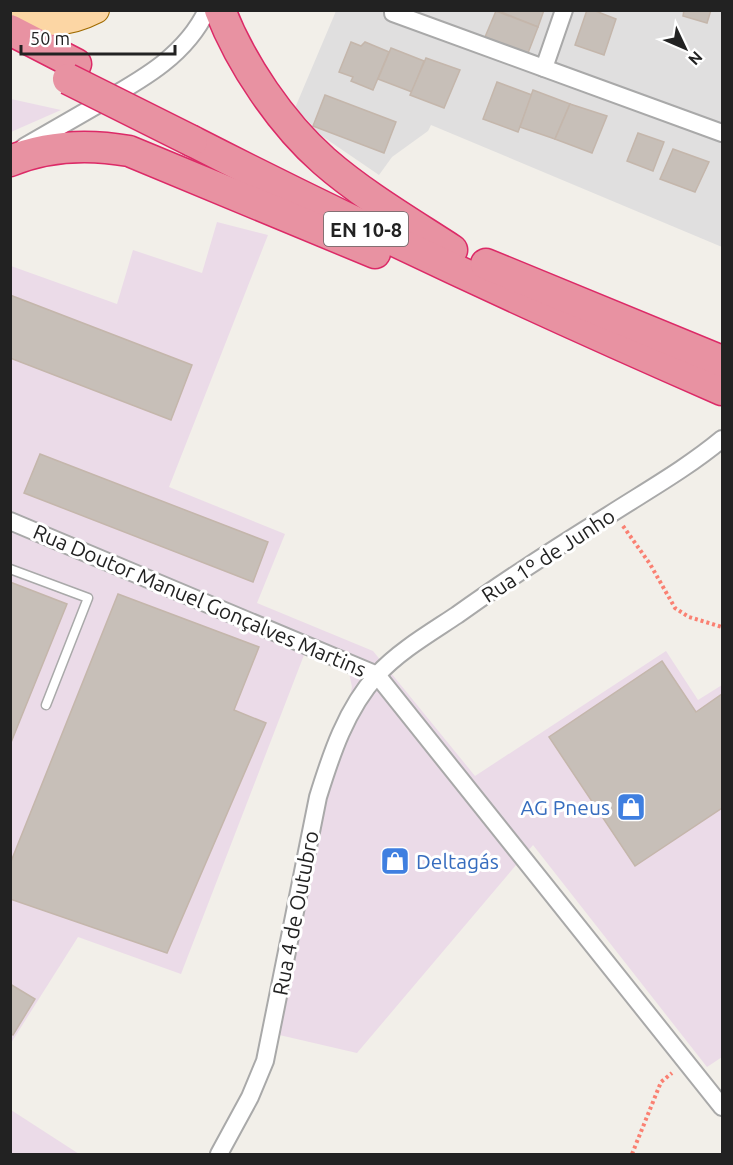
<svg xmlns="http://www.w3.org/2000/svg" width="733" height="1165" viewBox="0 0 733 1165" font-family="Ubuntu,sans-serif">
	<rect width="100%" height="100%" fill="#f2efe9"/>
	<path fill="#e0dfdf" d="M336,11H722V247L431,125L428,131L392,157L379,175L316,132L313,126L295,108Z"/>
	<g fill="#ebdbe8">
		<path d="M11,99L61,110L11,132Z"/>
		<path d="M217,222L268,235L169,487L285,534L257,603L373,651L475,776L666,651L698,700L722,685V1057L707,1067L533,845L357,1053L275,1034L352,687L349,673L304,655L181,974L78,937L11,1043V266L117,304L133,250L202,273Z"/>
		<path d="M10,1110H11L79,1154H11Z"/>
	</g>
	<g fill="#c7bfb8" stroke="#c4b6ab" stroke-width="1.5">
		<path d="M496,10H544L538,27Z"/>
		<path d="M587,10H593L616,19L604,55L575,45Z"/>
		<path d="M684,10H711L707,23L683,16Z"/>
		<path d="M496,11L538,27L528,53L485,37Z"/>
		<path d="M351,42L361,46L365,42L389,52L373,90L351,81L353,77L339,72Z"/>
		<path d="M391,48L424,61L412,92L378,79Z"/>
		<path d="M426,58L460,70L444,108L410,95Z"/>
		<path d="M497,82L532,95L518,132L483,119Z"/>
		<path d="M533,90L570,104L555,139L520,127Z"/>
		<path d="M325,95L396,122L384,153L313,126Z"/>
		<path d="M570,104L607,116L592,153L555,139Z"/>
		<path d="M638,133L664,142L653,171L627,161Z"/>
		<path d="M673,149L709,162L695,192L660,179Z"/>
		<path d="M10,295L192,365L171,420L10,358Z"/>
		<path d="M40,454L268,542L253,582L24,493Z"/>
		<path d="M10,582L67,604L10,745Z"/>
		<path d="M118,594L259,647L234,710L266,723L167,953L10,899V864Z"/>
		<path d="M662,661L696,712L722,694V808L635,866L549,737Z"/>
		<path d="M10,984L35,999L13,1035L10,1033Z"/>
	</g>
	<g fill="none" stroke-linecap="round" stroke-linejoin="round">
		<g stroke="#a9a9a9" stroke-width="11">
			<path id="lane" d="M10,569L88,598L46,705"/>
		</g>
		<g stroke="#a9a9a9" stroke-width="20">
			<g id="street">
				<path d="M393,10V13L722,133"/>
				<path d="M544,68L564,10"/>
				<path d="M24,147C48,133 73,119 97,105C139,81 185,57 207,10"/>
				<path d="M10,521L377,675L722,1107"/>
				<path d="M219,1154L250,1097L265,1061L318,797C331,755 346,709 377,675C399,651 430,633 457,615C506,580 557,547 609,515C648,490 687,468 722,439"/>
			</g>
		</g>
		<g stroke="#a06b00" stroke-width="28">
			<path id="primary" d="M10,15C43,24 65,26 96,10"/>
		</g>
		<g stroke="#dc2a67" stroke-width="33">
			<g id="highway">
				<path d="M220,10C241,64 281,123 324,161C363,195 409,222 452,250"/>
				<path d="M10,30L76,64"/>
				<path d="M192,141C366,230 543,312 722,390"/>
				<path d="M10,161C49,145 89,144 129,151L375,253"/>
				<path d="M486,264L722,361"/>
			</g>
		</g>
		<g stroke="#fa8072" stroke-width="4" stroke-dasharray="3 3" stroke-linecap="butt">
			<path d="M623,526L650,564L675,608L689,617L722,627"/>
			<path d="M632,1154L661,1082L672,1073"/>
		</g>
		<use href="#lane" stroke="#fff" stroke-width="8"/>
		<use href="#street" stroke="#fff" stroke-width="16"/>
		<use href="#primary" stroke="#fcd6a4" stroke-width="26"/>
		<use href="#highway" stroke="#e892a2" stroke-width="30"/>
		<g stroke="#dc2a67" stroke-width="33" stroke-linecap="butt">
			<path id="highway-bridge" d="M68,79L192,141"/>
		</g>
		<use href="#highway-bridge" stroke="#e892a2" stroke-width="30"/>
	</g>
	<defs>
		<g id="shop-square" transform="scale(1.5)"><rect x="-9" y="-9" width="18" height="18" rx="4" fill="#3f7fe0" stroke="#fff"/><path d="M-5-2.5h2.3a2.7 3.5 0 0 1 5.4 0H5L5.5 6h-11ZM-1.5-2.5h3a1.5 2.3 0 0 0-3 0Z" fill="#fff"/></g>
	</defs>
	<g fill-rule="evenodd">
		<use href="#shop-square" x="631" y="807"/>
		<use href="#shop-square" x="395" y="861"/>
	</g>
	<g text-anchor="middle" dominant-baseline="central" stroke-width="6" stroke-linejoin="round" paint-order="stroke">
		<rect fill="#fff" stroke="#646464" stroke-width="1.5" x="324" y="212" width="84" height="34" rx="4.5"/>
		<g font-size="20" font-weight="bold" fill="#222">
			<text x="366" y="229">EN 10-8</text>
		</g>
		<g font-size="21" fill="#222" stroke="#fff">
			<text transform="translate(548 555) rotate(-33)">Rua 1º de Junho</text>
			<text transform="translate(200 600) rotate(23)">Rua Doutor Manuel Gonçalves Martins</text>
			<text transform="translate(295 913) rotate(-79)">Rua 4 de Outubro</text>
		</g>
		<g font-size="21" fill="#366cbe" stroke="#fff" text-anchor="end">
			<text x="610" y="807">AG Pneus</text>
			<text x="416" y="861" text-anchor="start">Deltagás</text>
		</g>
	</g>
	<rect width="733" height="1165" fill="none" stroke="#222222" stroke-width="24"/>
	<g transform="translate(685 48) rotate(134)" stroke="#ffffff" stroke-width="4.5" paint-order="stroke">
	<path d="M0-4.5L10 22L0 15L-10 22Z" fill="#222222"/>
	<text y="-9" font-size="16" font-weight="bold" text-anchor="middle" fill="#222222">N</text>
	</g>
	<path d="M21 45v9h154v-9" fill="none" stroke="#222222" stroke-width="3"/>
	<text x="30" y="45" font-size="18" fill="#222222" stroke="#ffffff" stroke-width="4.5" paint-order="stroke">50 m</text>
</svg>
